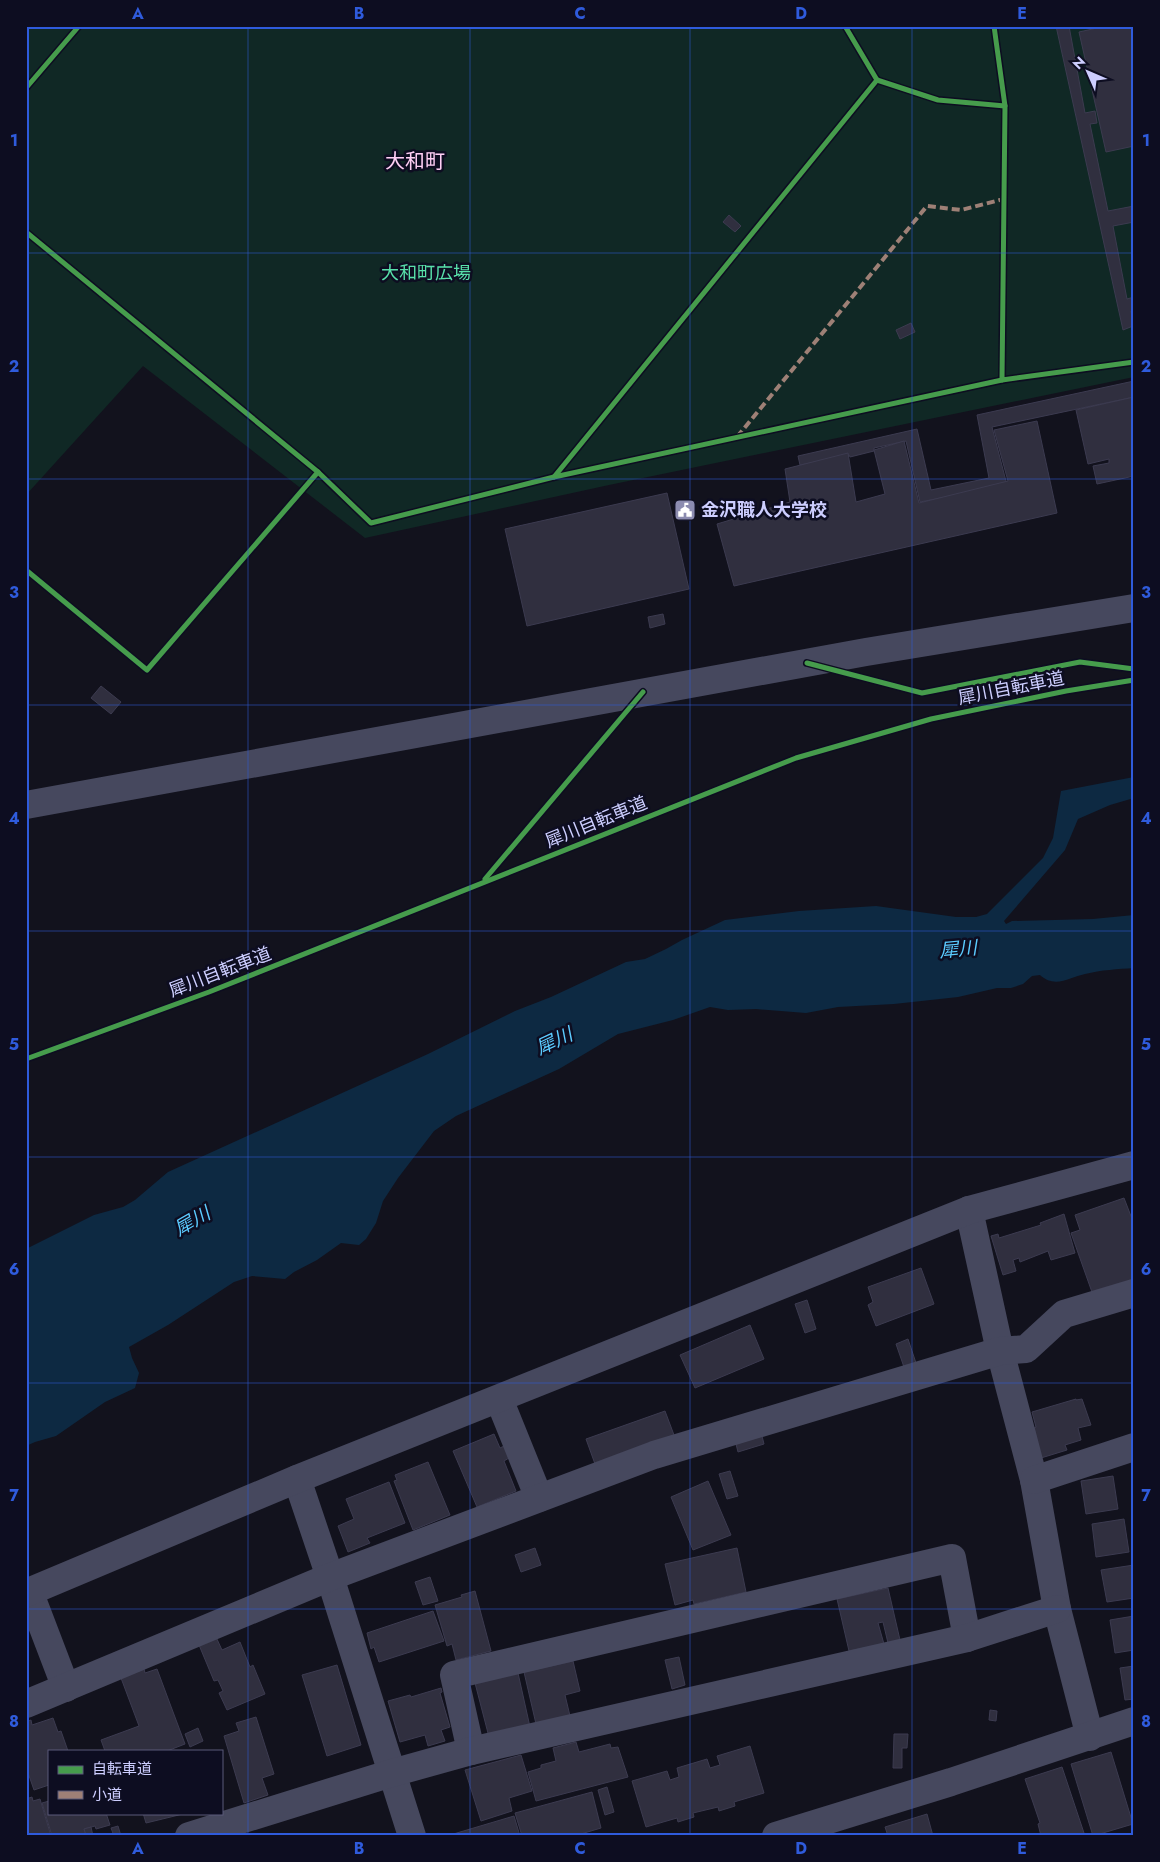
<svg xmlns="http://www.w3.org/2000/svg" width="1160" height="1862" viewBox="0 0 1160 1862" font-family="Jost,'Noto Sans JP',sans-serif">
	<rect width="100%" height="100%" fill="#12121d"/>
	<path fill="#102825" d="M26,26H1134V377L609,485L365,538L143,366L26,495Z"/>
	<path fill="#0d2942" d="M1134,777V798L1110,805L1078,819L1065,850L1004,921L1006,924L1012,921L1093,919L1134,915V968C1118,969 1101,970 1085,974C1070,977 1055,989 1040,975L1032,976L1023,984L1011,988H997L958,997L894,1004L838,1007L806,1013L756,1009L728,1010L710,1007L673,1020L618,1034L559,1069L456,1116L434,1131L398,1178L383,1201L376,1223L366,1239L359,1245L341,1243L317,1260L294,1272L285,1279L252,1276L234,1282L168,1325L129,1347L132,1358L139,1373L135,1388L105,1402L56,1436L35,1442L26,1446V1249L94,1215L123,1207L135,1200L168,1172L428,1054L515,1011L551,997L626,962L645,959L666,949L682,940L725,920L799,911L876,906L956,917H976L987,914L1043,858L1053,838L1061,791Z"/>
	<g fill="#302f3f" stroke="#3c3b50">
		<path d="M1056,26H1069L1085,113L1095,111L1097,123L1090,124L1108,211L1134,206V222L1113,226L1127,299L1134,297V311H1131L1133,326L1123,330Z"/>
		<path d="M1106,26H1134V146L1106,152L1079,32Z"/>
		<path d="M729,215L741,226L735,232L723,222Z"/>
		<path d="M911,323L915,332L900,339L896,330Z"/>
		<path d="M1134,381V397L992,427L1007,485L920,502L906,441L874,448V451L850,457L849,455L800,465L798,456L917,429L931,490L989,478L977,415Z"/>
		<path d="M1134,397V476L1097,484L1093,466L1109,463V459L1088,464L1076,410Z"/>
		<path d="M1037,421L1057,513L734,586L717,524L790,502L785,469L848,453L856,502L885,494L874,450L904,441L919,503L1008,481L994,430Z"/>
		<path d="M667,493L689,589L527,626L505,529Z"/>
		<path d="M663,614L665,624L650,628L648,617Z"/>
		<path d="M101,686L121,702L111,714L91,698Z"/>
		<path d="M1124,1198L1134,1224V1281L1093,1295L1071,1233L1080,1230L1075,1215Z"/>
		<path d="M1064,1214L1075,1253L1051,1260L1048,1251L1020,1262L1019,1258L1013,1260L1016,1271L1003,1275L991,1236L998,1234L999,1238L1041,1225L1040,1223Z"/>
		<path d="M921,1268L934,1304L876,1326L868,1305L873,1302L868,1287Z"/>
		<path d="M807,1300L816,1329L805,1333L795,1304Z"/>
		<path d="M750,1325L764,1359L695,1388L680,1355Z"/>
		<path d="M908,1339L917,1366L905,1370L896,1344Z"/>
		<path d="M1076,1399V1400L1082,1399L1091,1425L1078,1428L1081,1440L1065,1445L1067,1450L1041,1458L1034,1428L1036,1427L1032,1412Z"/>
		<path d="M665,1411L674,1435L595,1464L586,1439Z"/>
		<path d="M494,1434L500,1448L504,1446L509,1458L504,1461L516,1491L477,1507L453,1451Z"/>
		<path d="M762,1436L764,1444L738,1452L736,1444Z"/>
		<path d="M428,1462L450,1515L413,1530L394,1481L397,1480L395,1475Z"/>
		<path d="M730,1471L738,1496L727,1499L719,1474Z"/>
		<path d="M1113,1476L1118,1509L1086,1514L1081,1481Z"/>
		<path d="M708,1481L731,1535L693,1550L671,1497Z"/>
		<path d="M389,1482L405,1523L367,1538L370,1543L348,1552L338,1526L354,1519L346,1499Z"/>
		<path d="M1124,1519L1129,1552L1096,1557L1092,1524Z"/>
		<path d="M535,1548L541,1565L521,1572L515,1555Z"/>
		<path d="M737,1548L746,1592L694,1604L693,1600L675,1605L665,1564Z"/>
		<path d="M1134,1565V1598L1107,1602L1101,1570Z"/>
		<path d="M430,1577L438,1601L423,1605L415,1582Z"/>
		<path d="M888,1588L900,1640L888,1643L883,1622L878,1623L884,1644L849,1651L837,1599Z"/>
		<path d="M475,1591L491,1651L456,1660L452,1644L447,1646L435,1605L462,1597L461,1595Z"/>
		<path d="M433,1611L444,1641L379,1662L374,1647L371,1649L367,1633Z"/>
		<path d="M1134,1616V1650L1115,1653L1110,1620Z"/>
		<path d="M216,1637L222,1650L240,1642L250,1667L253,1665L265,1694L227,1710L219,1693L223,1691L218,1680L214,1681L199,1645Z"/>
		<path d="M679,1657L685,1685L672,1689L665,1660Z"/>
		<path d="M573,1661L580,1691L565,1695L570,1716L536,1724L524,1672Z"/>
		<path d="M337,1665L361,1745L327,1756L302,1675Z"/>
		<path d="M1134,1666V1699L1125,1700L1120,1668Z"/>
		<path d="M144,1669L145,1673L157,1669L185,1744L167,1751H105L101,1740L139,1726L121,1678Z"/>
		<path d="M518,1673L530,1727L489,1737L475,1683Z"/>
		<path d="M441,1688L442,1692L440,1693L450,1727L441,1730L445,1741L428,1746L425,1735L400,1742L388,1701L410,1695L411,1697Z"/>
		<path d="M990,1710L997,1711L996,1721L989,1720Z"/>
		<path d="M256,1717L274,1774L262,1778L268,1795L244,1803L224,1736L239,1731L236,1723Z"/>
		<path d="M53,1718L58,1732L61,1731L68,1751H49V1785L34,1790L26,1767V1722L31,1720L32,1725Z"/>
		<path d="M198,1728L203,1741L190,1747L185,1734Z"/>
		<path d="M894,1734H908L907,1748H902V1768H893Z"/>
		<path d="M576,1742L579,1752L610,1744L611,1748L618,1747L628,1777L536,1801L528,1772L541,1768V1765L556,1761L553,1748Z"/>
		<path d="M750,1746L764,1793L734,1802L735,1806L719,1811L718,1807L693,1813L694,1817L678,1822L677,1818L646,1827L632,1781L667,1771L670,1780L679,1777L677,1768L707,1759L710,1768L720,1765L717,1756Z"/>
		<path d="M1111,1752L1133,1824L1093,1836L1071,1764Z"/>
		<path d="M521,1755L532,1791L509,1798L512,1811L481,1821L465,1770Z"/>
		<path d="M1062,1767L1084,1833L1073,1836H1041L1038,1824L1040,1823L1025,1779Z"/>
		<path d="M607,1787L614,1812L605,1815L598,1790Z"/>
		<path d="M592,1792L601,1828L574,1836H522L515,1813Z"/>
		<path d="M32,1797L33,1801L40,1799L51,1836H26V1799Z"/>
		<path d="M49,1801V1813H106L110,1825L96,1829L95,1826L84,1829L86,1835L82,1836H52L42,1803Z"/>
		<path d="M143,1813H187L146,1823Z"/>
		<path d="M927,1814L933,1836H888L885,1827Z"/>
		<path d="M514,1816L520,1836H450V1835Z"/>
		<path d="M118,1826L121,1836H114L111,1828Z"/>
		<path d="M91,1827L93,1836H82L86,1835L84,1829Z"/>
	</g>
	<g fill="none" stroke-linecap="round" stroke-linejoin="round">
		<g stroke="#46485e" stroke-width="28">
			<path d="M969,1210L1000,1351L1034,1480L1057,1609L1090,1737"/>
			<path d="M499,1399L539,1498"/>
			<path d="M297,1479L330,1577L412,1836"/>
			<path d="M1034,1480L1134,1447"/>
			<path d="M29,1591L66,1688"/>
			<path d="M26,1593L297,1479L969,1210L1134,1165"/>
			<path d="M26,1704L330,1577L654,1455L1000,1351L1026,1349L1064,1314L1134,1293"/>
			<path d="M471,1751L454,1675L952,1558L967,1638"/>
			<path d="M189,1836L392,1773L471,1751L967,1638L1057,1609"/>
			<path d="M776,1836L951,1782L1134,1721"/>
		</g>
		<path stroke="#46485e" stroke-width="28" d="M26,805L866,652L1134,608"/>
		<path stroke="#9e8076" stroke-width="4" stroke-dasharray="8 4" stroke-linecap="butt" d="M737,437L927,206L961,210L1004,199"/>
		<g stroke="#0d0d21" stroke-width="8">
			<g id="cycleway">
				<path d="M994,26L1005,106L1002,380L1134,362"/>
				<path d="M877,80L938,100L1005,106"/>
				<path d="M26,88L79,26"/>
				<path d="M26,232L318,472L371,523L554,477L1002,380"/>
				<path d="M554,477L877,80L845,26"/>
				<path d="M26,570L147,670L318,472"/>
				<path d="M807,663L922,693L1080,662L1134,669"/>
				<path d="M485,879L643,692"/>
				<path d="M26,1059L209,992L796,758L931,719L1066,691L1134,680"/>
			</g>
		</g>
		<use href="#cycleway" stroke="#469c4c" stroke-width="5"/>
	</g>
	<path fill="none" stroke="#2f5bdc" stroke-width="1" stroke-opacity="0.55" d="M248,26V1836M470,26V1836M690,26V1836M912,26V1836M26,253H1134M26,479H1134M26,705H1134M26,931H1134M26,1157H1134M26,1383H1134M26,1609H1134"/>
	<defs>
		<g id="civic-square" transform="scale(1.125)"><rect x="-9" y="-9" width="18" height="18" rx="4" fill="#8c8cb0" stroke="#0d0d21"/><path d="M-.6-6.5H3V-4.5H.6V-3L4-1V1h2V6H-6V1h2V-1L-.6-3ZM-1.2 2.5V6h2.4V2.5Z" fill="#fff"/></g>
	</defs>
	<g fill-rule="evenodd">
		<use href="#civic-square" x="685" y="510"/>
	</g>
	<g text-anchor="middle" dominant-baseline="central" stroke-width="5" stroke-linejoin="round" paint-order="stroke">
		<g font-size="18" fill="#58e0aa" stroke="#0d0d21">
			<text x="426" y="273">大和町広場</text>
		</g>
		<g font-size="18" font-weight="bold" fill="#cdceff" stroke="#0d0d21" text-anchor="start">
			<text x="701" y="510">金沢職人大学校</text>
		</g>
		<g font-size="18" fill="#cdceff" stroke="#0d0d21">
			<text transform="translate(1011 688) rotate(-11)">犀川自転車道</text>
			<text transform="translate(596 822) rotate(-22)">犀川自転車道</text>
			<text transform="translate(220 972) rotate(-21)">犀川自転車道</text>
		</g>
		<g font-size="19" font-style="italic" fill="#5bcbff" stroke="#0d0d21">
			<text transform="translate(958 949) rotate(-5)">犀川</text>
			<text transform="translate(554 1041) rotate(-25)">犀川</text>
			<text transform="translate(192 1221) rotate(-30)">犀川</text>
		</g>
		<g font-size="20" fill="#ffcff5" stroke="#0d0d21">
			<text x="415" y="161">大和町</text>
		</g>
	</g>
	<rect width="1160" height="1862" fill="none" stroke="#0d0d21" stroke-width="55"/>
	<rect x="48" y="1750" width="175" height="65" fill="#0d0d21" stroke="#5a5a7a"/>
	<rect x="58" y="1766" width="25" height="8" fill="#469c4c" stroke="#5a5a7a"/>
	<text x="92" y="1774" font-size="15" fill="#cdceff">自転車道</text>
	<rect x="58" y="1791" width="25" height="8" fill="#9e8076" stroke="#5a5a7a"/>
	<text x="92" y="1800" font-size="15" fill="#cdceff">小道</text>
	<g transform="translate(1088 72) rotate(315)" stroke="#0d0d21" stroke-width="4" paint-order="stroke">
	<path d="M0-4L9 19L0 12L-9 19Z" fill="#cdceff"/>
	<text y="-8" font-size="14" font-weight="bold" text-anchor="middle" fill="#cdceff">N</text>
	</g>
	<rect x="28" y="28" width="1104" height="1806" fill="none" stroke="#2f5bdc" stroke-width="2"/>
	<g font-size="16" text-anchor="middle" font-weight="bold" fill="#2f5bdc">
		<text x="138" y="19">A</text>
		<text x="359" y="19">B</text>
		<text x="580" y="19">C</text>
		<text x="801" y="19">D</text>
		<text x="1022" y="19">E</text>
		<text x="14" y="146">1</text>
		<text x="1146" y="146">1</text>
		<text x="14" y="372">2</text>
		<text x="1146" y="372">2</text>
		<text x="14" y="598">3</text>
		<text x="1146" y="598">3</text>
		<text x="14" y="824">4</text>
		<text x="1146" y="824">4</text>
		<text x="14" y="1050">5</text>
		<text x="1146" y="1050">5</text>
		<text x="14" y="1275">6</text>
		<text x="1146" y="1275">6</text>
		<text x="14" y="1501">7</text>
		<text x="1146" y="1501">7</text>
		<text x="14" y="1727">8</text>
		<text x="1146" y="1727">8</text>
		<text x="138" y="1854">A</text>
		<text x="359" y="1854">B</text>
		<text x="580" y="1854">C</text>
		<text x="801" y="1854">D</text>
		<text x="1022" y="1854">E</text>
	</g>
</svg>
